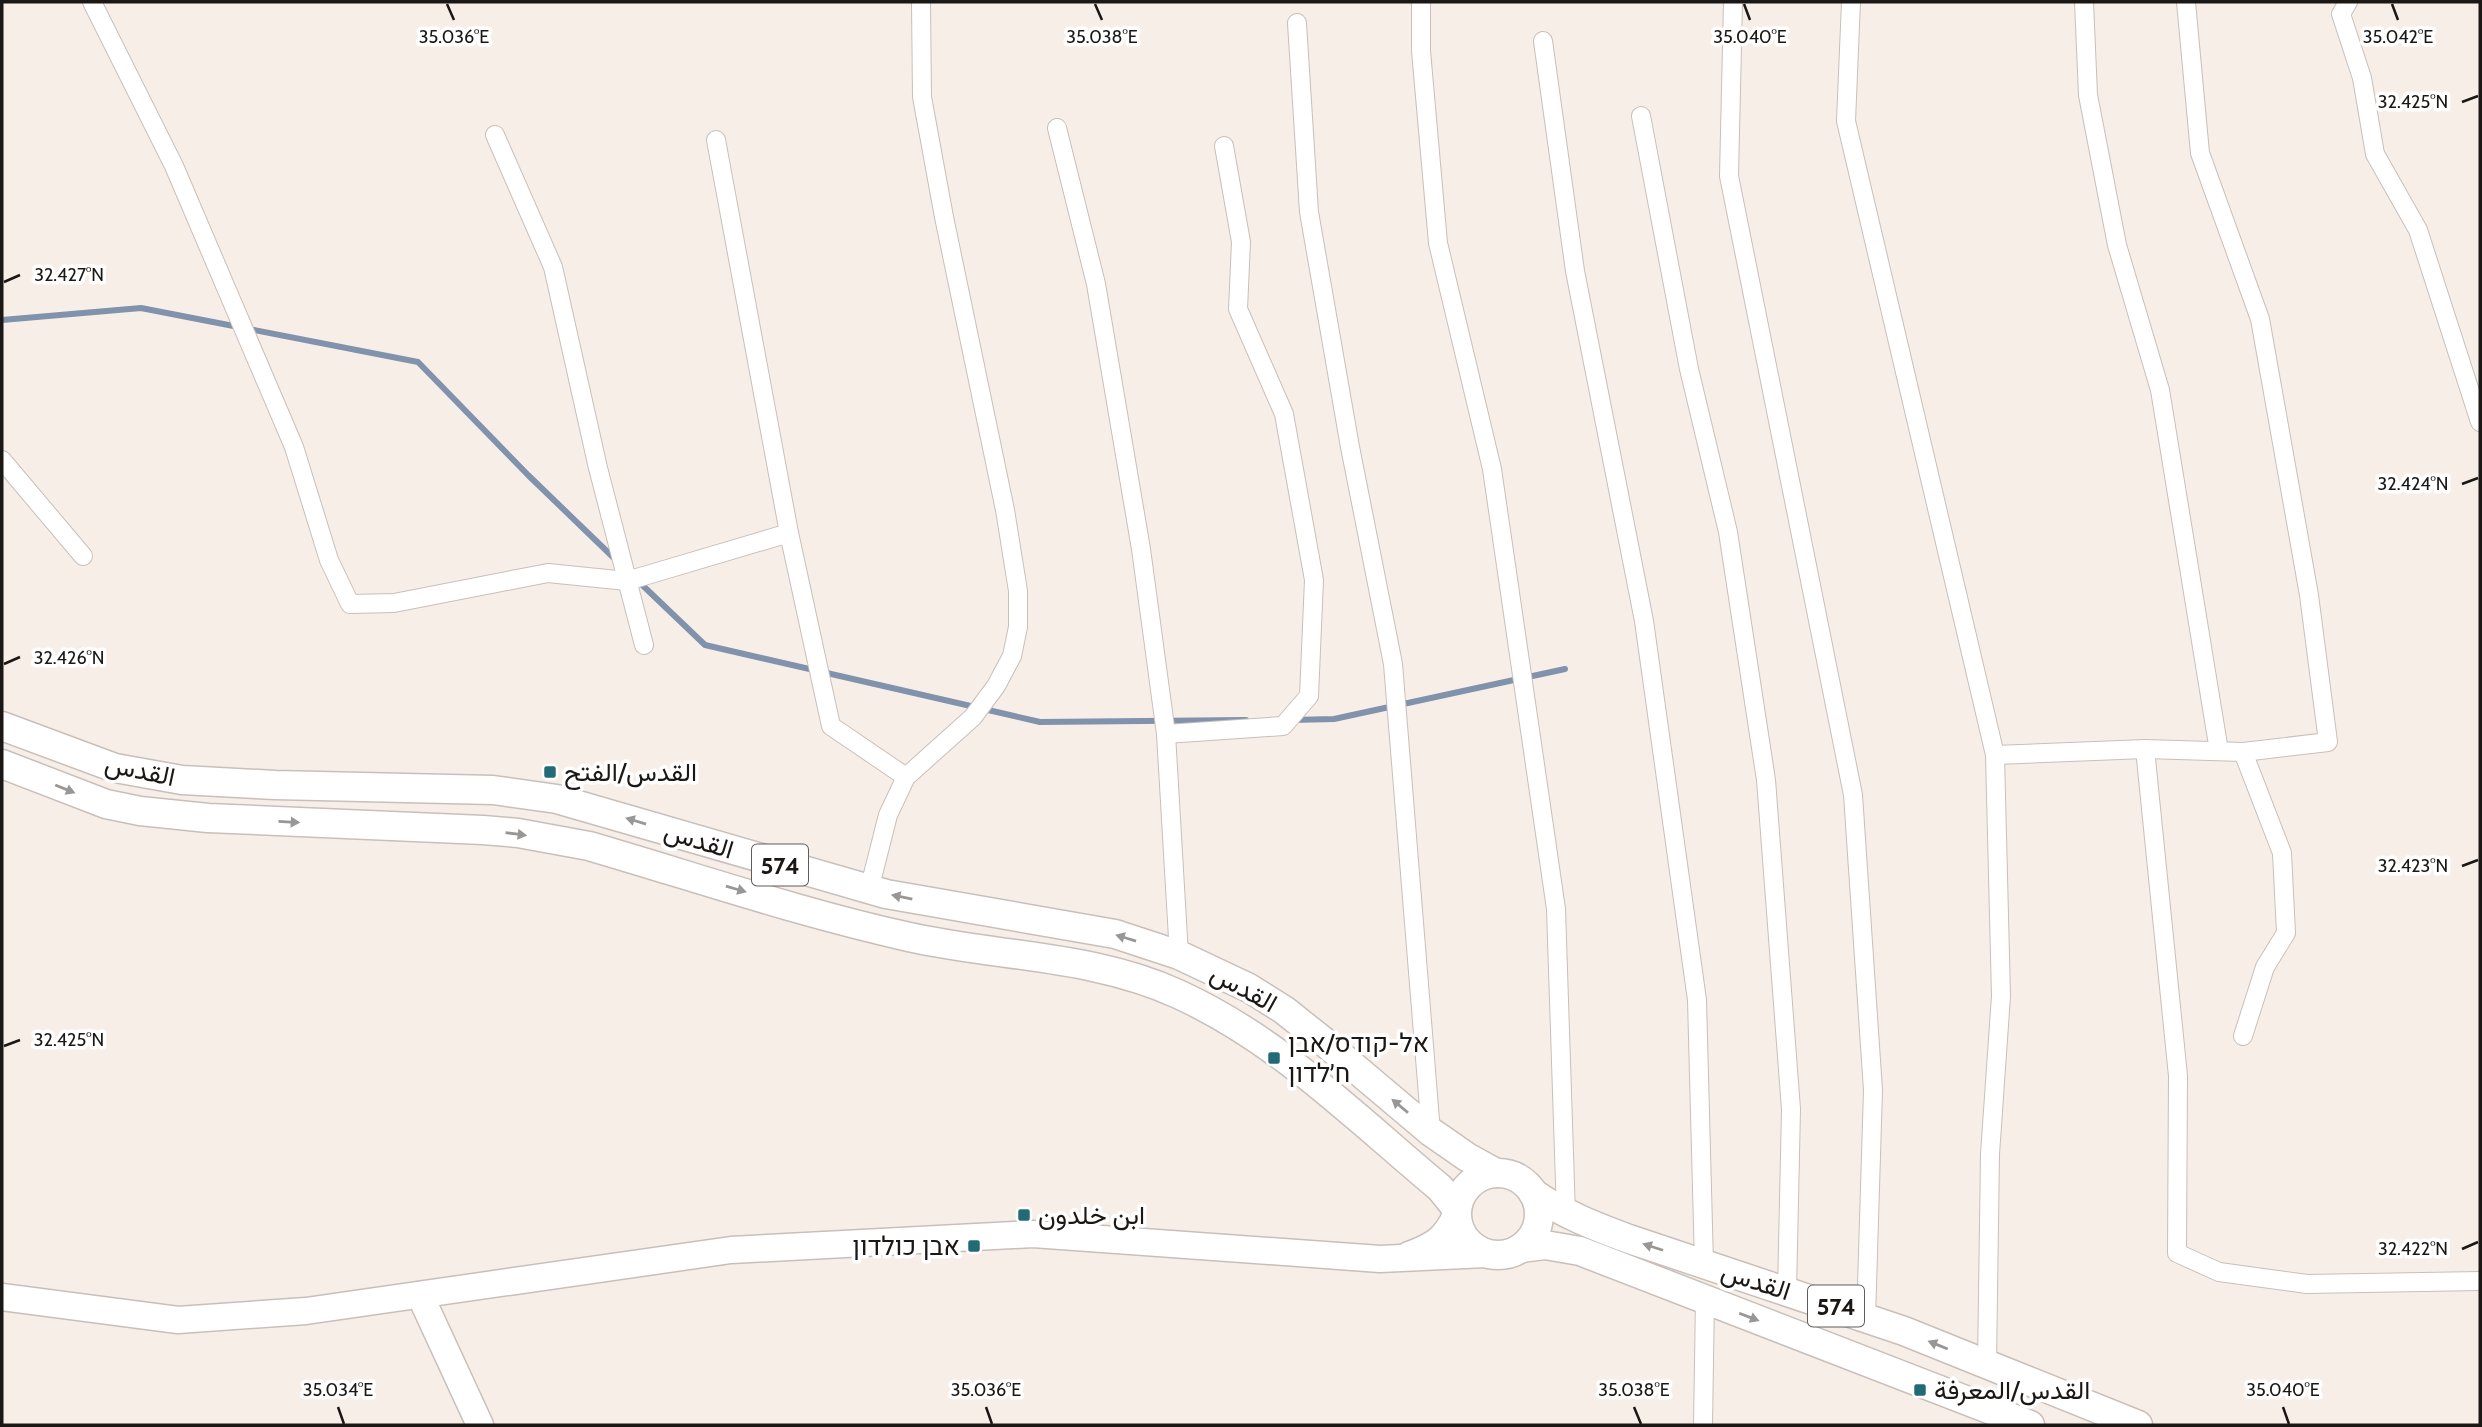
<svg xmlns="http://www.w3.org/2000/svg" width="2482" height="1427" viewBox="0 0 2482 1427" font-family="Cabin,Vazirmatn,Heebo,sans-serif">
	<rect width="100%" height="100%" fill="#f8eee8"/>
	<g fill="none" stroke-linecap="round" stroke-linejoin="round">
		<g stroke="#8192ac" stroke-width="6">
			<path d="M2,320L141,308L418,362L528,475L617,561"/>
			<path d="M637,580L705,645L1040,722L1246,720"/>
			<path d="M1292,720L1334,719L1565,669"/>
		</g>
		<g stroke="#c9bfba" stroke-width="20">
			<g id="street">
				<path d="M92,2L174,166L294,447L329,560L350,604L394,603L548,573L627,581L789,533"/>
				<path d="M1421,2V51L1438,243L1492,469L1556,909L1566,1214"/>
				<path d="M1733,2L1729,176L1853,795L1873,1090L1866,1318"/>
				<path d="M1851,2L1846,121L1995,755L2001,996L1990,1154L1987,1364"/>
				<path d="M2084,2L2088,95L2117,245L2160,390L2219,751"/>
				<path d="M2348,2L2341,14L2362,78L2375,154L2418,230L2480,422"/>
				<path d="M1297,23L1309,212L1350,447L1393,664L1431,1132"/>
				<path d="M1543,41L1575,271L1644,621L1697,1000L1704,1264"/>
				<path d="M1641,116L1689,369L1728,532L1766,780L1791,1109L1787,1291"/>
				<path d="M1057,128L1096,284L1141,549L1166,734L1179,955"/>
				<path d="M495,135L553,267L598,468L644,645"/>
				<path d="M716,140L789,533L831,726L906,777"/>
				<path d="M2,460L83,556"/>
				<path d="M1166,734L1283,726L1309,696L1314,580L1284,414L1238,309L1241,242L1224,146"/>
				<path d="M2145,749L2178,1076L2177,1253L2219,1272L2307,1284L2480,1281"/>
				<path d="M1995,755L2145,749L2243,752L2328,742L2309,595L2260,319L2200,153L2186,2"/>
				<path d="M869,890L888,815L906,777L973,717L996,686L1012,656L1018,627V591L1005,510L944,217L922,97L921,2"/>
				<path d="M2243,1036L2265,967L2286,933L2282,853L2243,752"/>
				<path d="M1703,1425L1705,1299"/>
			</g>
		</g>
		<g stroke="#c9bfba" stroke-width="29">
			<g id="secondary">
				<path d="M1409,1255C1434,1246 1445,1239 1456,1215"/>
				<path d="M420,1295L480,1425"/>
				<path d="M2,1297L178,1320L306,1311L731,1250L1033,1234L1380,1259L1486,1254"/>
			</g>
		</g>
		<g stroke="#c9bfba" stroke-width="31">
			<g id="primary">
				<path d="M2,726L115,768L182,780L275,785L493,790L557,799L886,894L1115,934L1179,955L1249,988L1284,1010L1323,1041L1431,1132L1467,1157L1496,1173"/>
				<path d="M2,764L106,804L140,811L208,818L483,830L518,833L589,846C695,877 801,913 909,937C999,957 1093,955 1178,994C1279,1040 1356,1118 1440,1188L1457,1209"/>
				<circle cx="1498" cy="1214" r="41"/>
				<path d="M1533,1193C1563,1214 1594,1226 1629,1239L1904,1331L2138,1425"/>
				<path d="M1522,1248L1545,1245L1580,1251L2030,1425"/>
			</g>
		</g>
		<use href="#street" stroke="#fff" stroke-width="18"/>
		<use href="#secondary" stroke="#fff" stroke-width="26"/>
		<use href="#primary" stroke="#fff" stroke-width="28"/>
	</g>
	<defs><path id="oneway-solid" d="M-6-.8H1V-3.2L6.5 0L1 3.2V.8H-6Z" transform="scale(1.75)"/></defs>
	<g fill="#989796">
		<use href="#oneway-solid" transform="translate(65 789) rotate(22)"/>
		<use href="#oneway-solid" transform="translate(636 821) rotate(-163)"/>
		<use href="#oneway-solid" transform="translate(289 822) rotate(3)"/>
		<use href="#oneway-solid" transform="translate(516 834) rotate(7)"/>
		<use href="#oneway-solid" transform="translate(736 889) rotate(16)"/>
		<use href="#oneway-solid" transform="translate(902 897) rotate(-169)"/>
		<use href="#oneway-solid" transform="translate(1126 938) rotate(-163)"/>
		<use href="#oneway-solid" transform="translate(1400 1106) rotate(-140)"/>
		<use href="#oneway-solid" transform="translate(1653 1247) rotate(-162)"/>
		<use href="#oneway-solid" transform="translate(1749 1317) rotate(21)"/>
		<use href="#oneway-solid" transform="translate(1938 1345) rotate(-158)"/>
	</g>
	<path fill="none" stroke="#1b1715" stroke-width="2.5" d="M447,4L454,20M1095,4L1102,20M1744,4L1750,20M2392,4L2398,20M2462,102L2478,96M4,282L20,275M2462,484L2478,478M4,664L20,657M2462,866L2478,860M4,1046L20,1040M2462,1249L2478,1242M338,1407L344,1424M986,1407L992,1424M1634,1407L1641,1424M2283,1407L2289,1424"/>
	<g fill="#226b76" stroke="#fff" stroke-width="2.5">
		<rect x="543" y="765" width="14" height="14" rx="3.5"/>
		<rect x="1267" y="1051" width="14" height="14" rx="3.5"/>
		<rect x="1017" y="1208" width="14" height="14" rx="3.5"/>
		<rect x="967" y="1239" width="14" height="14" rx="3.5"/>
		<rect x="1913" y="1383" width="14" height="14" rx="3.5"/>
	</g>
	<g text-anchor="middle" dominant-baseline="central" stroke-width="7" stroke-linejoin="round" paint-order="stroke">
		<g fill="#fff" stroke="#5f5d5b" stroke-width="2">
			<rect x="752" y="844.5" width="56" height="41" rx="5"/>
			<rect x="1808" y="1285.5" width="56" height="41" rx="5"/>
		</g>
		<g font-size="24" font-weight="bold" fill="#1b1715">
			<text x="780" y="865">574</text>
			<text x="1836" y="1306">574</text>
		</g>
		<g font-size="26" fill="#1b1715" stroke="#fff">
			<text transform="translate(140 770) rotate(12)">القدس</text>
			<text transform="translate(699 840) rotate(17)">القدس</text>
			<text transform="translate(1244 988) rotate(29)">القدس</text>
			<text transform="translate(1756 1281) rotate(18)">القدس</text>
		</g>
		<g font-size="26" fill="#1b1715" stroke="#fff" text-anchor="start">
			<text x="564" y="772">القدس/الفتح</text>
			<text x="1288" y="1043">אל-קודס/אבן<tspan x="1288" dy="30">ח׳לדון</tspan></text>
			<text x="1038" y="1215">ابن خلدون</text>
			<text x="960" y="1246" text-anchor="end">אבן כולדון</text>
			<text x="1934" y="1390">القدس/المعرفة</text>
		</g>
	</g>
	<g font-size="18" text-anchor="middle" fill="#1b1715" stroke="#fff" stroke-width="7" stroke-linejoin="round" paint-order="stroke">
		<text x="454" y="43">35.036°E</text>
		<text x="1102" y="43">35.038°E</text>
		<text x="1750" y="43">35.040°E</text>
		<text x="2398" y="43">35.042°E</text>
		<text x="2413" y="108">32.425°N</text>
		<text x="69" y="281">32.427°N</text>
		<text x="2413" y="490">32.424°N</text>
		<text x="69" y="664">32.426°N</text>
		<text x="2413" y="872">32.423°N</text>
		<text x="69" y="1046">32.425°N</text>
		<text x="2413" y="1255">32.422°N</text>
		<text x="338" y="1396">35.034°E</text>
		<text x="986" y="1396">35.036°E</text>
		<text x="1634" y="1396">35.038°E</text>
		<text x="2283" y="1396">35.040°E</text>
	</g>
	<rect width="2482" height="1427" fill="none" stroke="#1b1715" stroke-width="7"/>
</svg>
